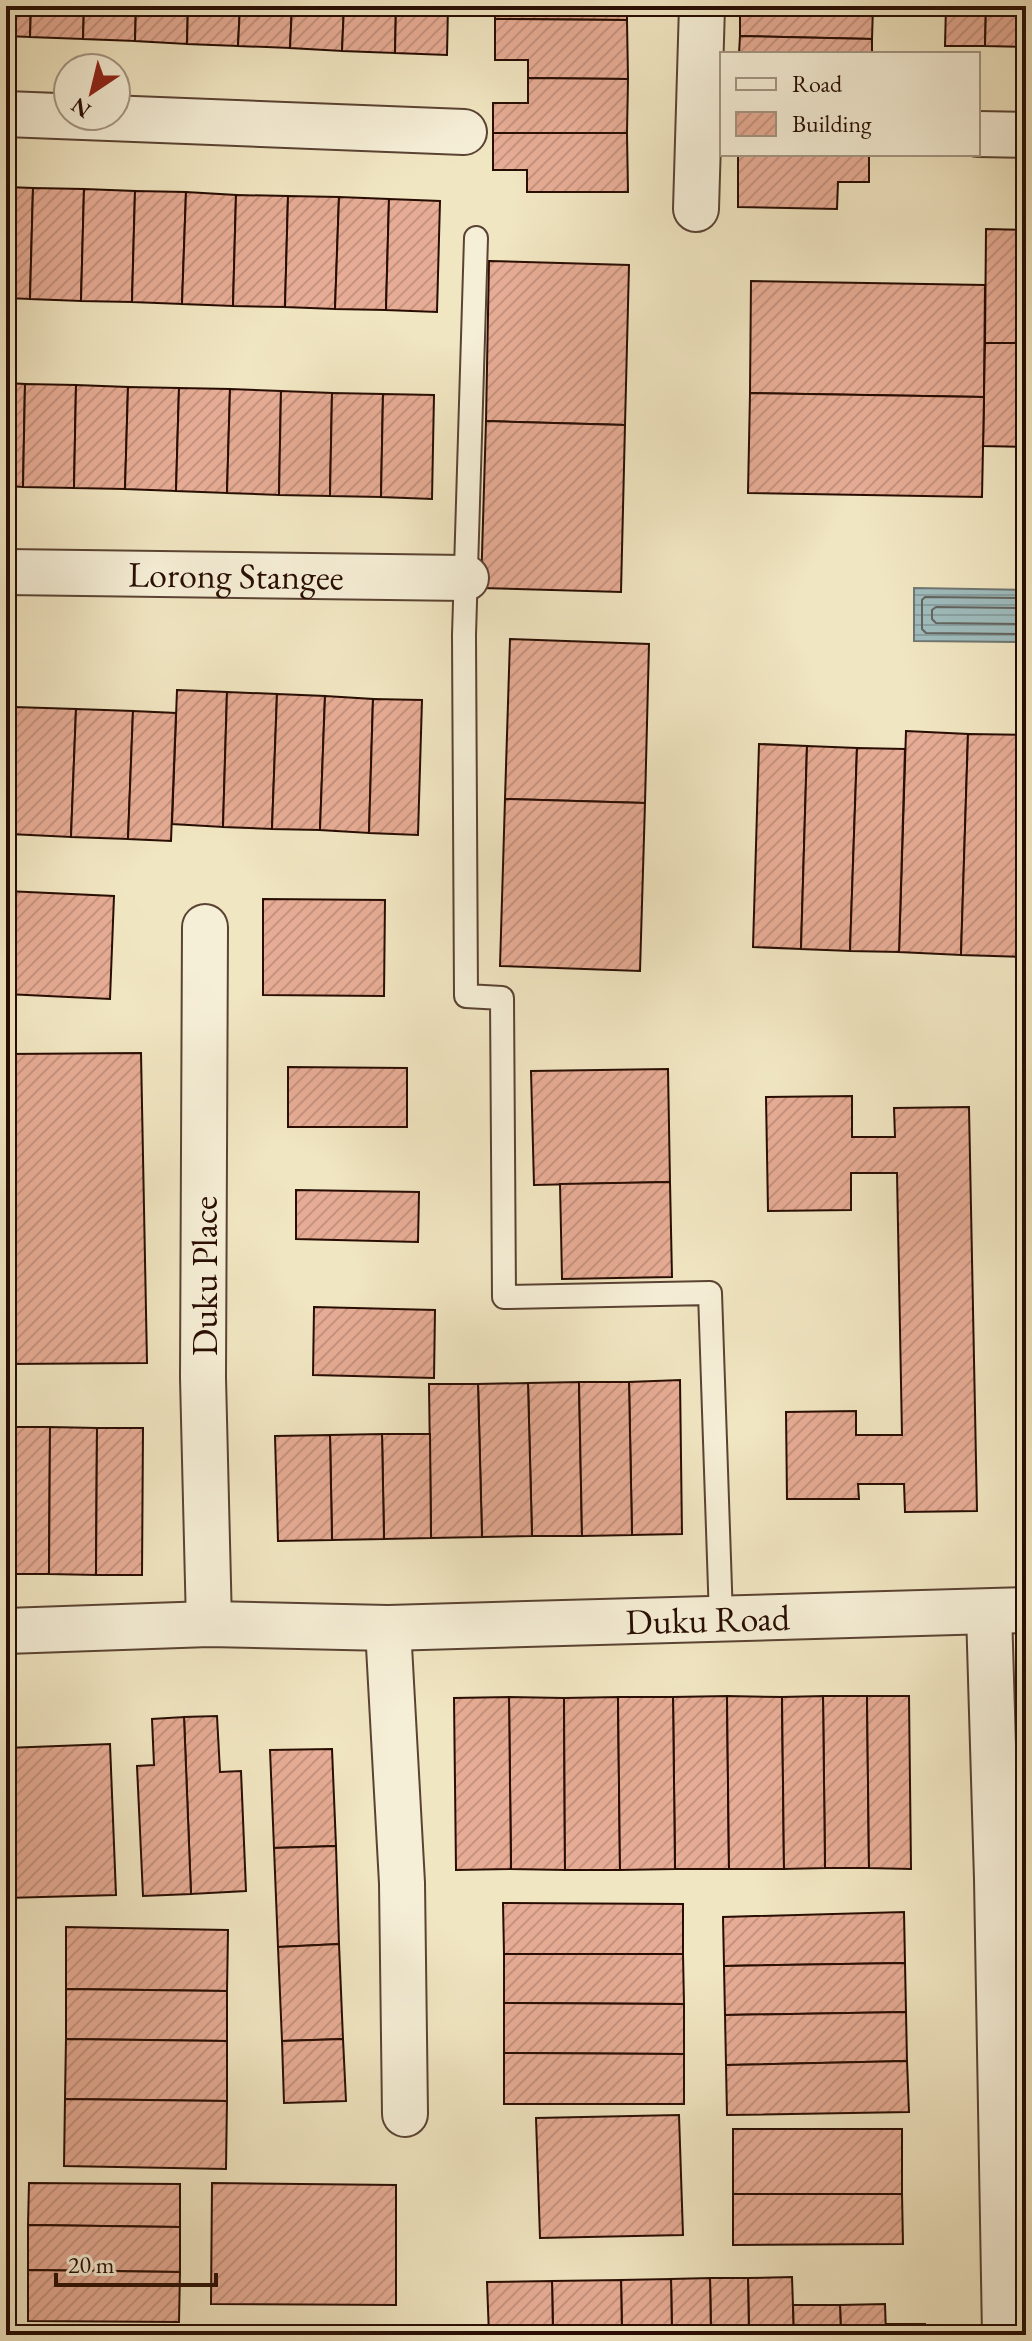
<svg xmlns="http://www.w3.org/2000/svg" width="1032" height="2341" viewBox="0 0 1032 2341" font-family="'EB Garamond',serif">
	<defs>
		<pattern id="water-rules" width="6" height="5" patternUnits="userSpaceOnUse" patternTransform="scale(2)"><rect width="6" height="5" fill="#9fbdbe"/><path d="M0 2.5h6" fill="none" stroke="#89a1a2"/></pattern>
		<pattern id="building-hatch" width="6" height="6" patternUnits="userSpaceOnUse" patternTransform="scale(2)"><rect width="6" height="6" fill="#e7ac95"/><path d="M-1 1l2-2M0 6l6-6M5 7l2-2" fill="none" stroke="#c6937f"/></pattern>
	</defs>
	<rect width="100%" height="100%" fill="#f1e6c2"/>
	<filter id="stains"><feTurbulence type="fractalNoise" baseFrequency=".0025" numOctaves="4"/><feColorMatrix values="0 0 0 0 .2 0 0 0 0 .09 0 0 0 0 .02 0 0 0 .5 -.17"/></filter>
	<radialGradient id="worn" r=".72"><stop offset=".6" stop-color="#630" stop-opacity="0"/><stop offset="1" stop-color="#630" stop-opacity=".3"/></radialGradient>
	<path fill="url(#water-rules)" stroke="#6f7773" stroke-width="2" d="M914,588L1026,590V642L914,641Z"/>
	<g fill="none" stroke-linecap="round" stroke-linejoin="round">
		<g stroke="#646560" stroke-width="2">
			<path d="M1026,598L925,597L922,600V629L926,633L1026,634"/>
			<path d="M1026,608L936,607L932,610V619L936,623L1026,624"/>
		</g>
	</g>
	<g fill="url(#building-hatch)" stroke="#280d03" stroke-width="2">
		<path d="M6,6H31L30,37L6,36Z"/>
		<path d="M31,6H84L83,39L30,37Z"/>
		<path d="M84,6H136L135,41L83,39Z"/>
		<path d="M136,6H188L187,44L135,41Z"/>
		<path d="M188,6H240L238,46L187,44Z"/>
		<path d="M240,6H292L290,48L238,46Z"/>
		<path d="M292,6H344L342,51L290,48Z"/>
		<path d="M344,6H396L395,53L342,51Z"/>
		<path d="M396,6H448L447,55L395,53Z"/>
		<path d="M495,6H627V20L495,19Z"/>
		<path d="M740,6H873L872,39L740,36Z"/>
		<path d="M946,6H986L985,46H945Z"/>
		<path d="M986,6H1025V47L985,46Z"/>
		<path d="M495,19L627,20L628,79L528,78V60H495Z"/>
		<path d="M740,36L872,39V54H739Z"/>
		<path d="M528,78L628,79L627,133H493V103H528Z"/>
		<path d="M493,133H627L628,192H527V170H493Z"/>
		<path d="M738,154H869V182H838L837,209L738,207Z"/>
		<path d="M6,187L33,188L30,299L6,298Z"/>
		<path d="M33,188L84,189L81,301L30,299Z"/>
		<path d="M84,189L135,191L132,302L81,301Z"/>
		<path d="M135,191L186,192L182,304L132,302Z"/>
		<path d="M186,192L236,195L233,306L182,304Z"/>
		<path d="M236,195L288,196L285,307L233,306Z"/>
		<path d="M288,196L339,197L335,309L285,307Z"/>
		<path d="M339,197L389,199L386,310L335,309Z"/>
		<path d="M389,199L440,201L437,312L386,310Z"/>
		<path d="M986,229L1026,230V343H985Z"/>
		<path d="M489,261L629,265L625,425L486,421Z"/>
		<path d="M751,281L985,285L984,397L750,393Z"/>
		<path d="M985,343H1026V447L983,446Z"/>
		<path d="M6,383L25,384L23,487L6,486Z"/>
		<path d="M25,384L76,385L74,488L23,487Z"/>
		<path d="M76,385L128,387L125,489L74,488Z"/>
		<path d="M128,387L179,388L176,491L125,489Z"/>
		<path d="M179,388L230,389L227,493L176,491Z"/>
		<path d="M230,389L281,391L279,495L227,493Z"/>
		<path d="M281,391L332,393L330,496L279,495Z"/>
		<path d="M332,393L383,394L381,497L330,496Z"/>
		<path d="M750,393L984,397L982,497L748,493Z"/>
		<path d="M383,394L434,395L432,499L381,497Z"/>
		<path d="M486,421L625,425L621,592L481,588Z"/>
		<path d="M510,639L649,644L645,803L505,799Z"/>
		<path d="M177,690L227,692L223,827L172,824Z"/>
		<path d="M227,692L277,694L272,829L223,827Z"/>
		<path d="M277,694L325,696L320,830L272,829Z"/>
		<path d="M325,696L373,699L369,833L320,830Z"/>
		<path d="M373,699L422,700L418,835L369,833Z"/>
		<path d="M6,706L14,707L10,834H6Z"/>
		<path d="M14,707L76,709L71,837L10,834Z"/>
		<path d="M76,709L133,711L128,839L71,837Z"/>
		<path d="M133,711L176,713L171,841L128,839Z"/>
		<path d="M906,731L968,734L961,955L899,952Z"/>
		<path d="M968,734L1026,735V957L961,955Z"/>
		<path d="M759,744L807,746L801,949L753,947Z"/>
		<path d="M807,746L857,748L850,951L801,949Z"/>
		<path d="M857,748L905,749L899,952L850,951Z"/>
		<path d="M505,799L645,803L640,971L500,966Z"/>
		<path d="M6,891L114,896L110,999L6,994Z"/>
		<path d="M263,899L385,900L384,996L263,995Z"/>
		<path d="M141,1053L147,1363L6,1364V1054Z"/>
		<path d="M288,1067L407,1068V1127H288Z"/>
		<path d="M668,1069L670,1182L534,1185L531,1071Z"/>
		<path d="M852,1096V1137H895L894,1108L969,1107L977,1511L905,1512L904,1484H858L859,1499H787L786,1412L856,1411V1435H902L897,1173H851V1210L768,1211L766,1097Z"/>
		<path d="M670,1182L672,1277L562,1279L560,1184Z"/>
		<path d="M296,1190L419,1192L418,1242L296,1239Z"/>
		<path d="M314,1307L435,1310L434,1378L313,1375Z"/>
		<path d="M680,1380L682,1534L632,1535L629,1382Z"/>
		<path d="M579,1382L582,1536H532L528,1383Z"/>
		<path d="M579,1382H629L632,1535L582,1536Z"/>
		<path d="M528,1383L532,1536L482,1537L478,1384Z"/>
		<path d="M429,1384H478L482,1537L431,1538Z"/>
		<path d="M6,1427H50L49,1574H6Z"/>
		<path d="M50,1427L97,1428L96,1575L49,1574Z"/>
		<path d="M97,1428H143L142,1575H96Z"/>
		<path d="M382,1434H430L431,1538L384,1539Z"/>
		<path d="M382,1434L384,1539L332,1540L330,1435Z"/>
		<path d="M330,1435L332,1540L278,1541L275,1436Z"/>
		<path d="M727,1696L729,1869H675L673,1697Z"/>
		<path d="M727,1696L782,1697L784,1869H729Z"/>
		<path d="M823,1696H867L869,1868H825Z"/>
		<path d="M823,1696L825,1868L784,1869L782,1697Z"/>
		<path d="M867,1696H909L911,1869L869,1868Z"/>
		<path d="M509,1697L564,1698L565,1870L511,1869Z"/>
		<path d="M509,1697L511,1869L456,1870L454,1698Z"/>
		<path d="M618,1697L620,1870H565L564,1698Z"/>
		<path d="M618,1697H673L675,1869L620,1870Z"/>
		<path d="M217,1716L220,1772L241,1771L246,1891L191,1894L184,1717Z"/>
		<path d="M184,1717L191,1894L143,1896L137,1766L154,1765L152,1719Z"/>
		<path d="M110,1744L116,1895L6,1898V1748Z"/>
		<path d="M332,1749L336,1846L274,1848L270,1750Z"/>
		<path d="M336,1846L339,1944L278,1947L274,1848Z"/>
		<path d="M503,1903L683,1904V1954H504Z"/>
		<path d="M904,1912L905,1963L724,1966L723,1917Z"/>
		<path d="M66,1927L228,1930L227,1991L66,1989Z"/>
		<path d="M339,1944L343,2039L282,2041L278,1947Z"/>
		<path d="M504,1954H683L684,2004L504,2003Z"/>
		<path d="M905,1963L906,2012L725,2015L724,1966Z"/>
		<path d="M66,1989L227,1991V2041L66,2039Z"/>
		<path d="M504,2003L684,2004V2054L504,2053Z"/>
		<path d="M906,2012L907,2061L726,2065L725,2015Z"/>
		<path d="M66,2039L227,2041V2101L65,2099Z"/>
		<path d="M343,2039L346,2101L284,2103L282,2041Z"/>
		<path d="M504,2053L684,2054V2104H504Z"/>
		<path d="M907,2061L909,2112L727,2115L726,2065Z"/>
		<path d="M65,2099L227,2101L226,2169L64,2166Z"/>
		<path d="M679,2115L683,2235L540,2238L536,2118Z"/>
		<rect x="733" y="2129" width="169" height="65"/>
		<path d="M29,2183L180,2184V2227L28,2225Z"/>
		<path d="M212,2183L396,2185V2305L211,2304Z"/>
		<path d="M733,2194H902L903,2244L733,2245Z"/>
		<path d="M28,2225L180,2227V2272L28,2270Z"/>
		<path d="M28,2270L180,2272L179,2322L28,2321Z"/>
		<path d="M792,2277L794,2335H749L748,2278Z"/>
		<path d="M710,2278H748L749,2335H711Z"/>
		<path d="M710,2278L711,2335H672L671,2279Z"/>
		<path d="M671,2279L672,2335H622L621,2280Z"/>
		<path d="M621,2280L622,2335H553L552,2281Z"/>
		<path d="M552,2281L553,2335H489L487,2282Z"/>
		<path d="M885,2304L886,2335H841L840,2305Z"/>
		<path d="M793,2305H840L841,2335H794Z"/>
		<path d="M886,2324H925L926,2335H886Z"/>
	</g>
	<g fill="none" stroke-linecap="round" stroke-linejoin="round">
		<g stroke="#5a4333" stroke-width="26">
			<path id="service" d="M476,238L464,635L466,996L502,998L504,1297L710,1293L721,1618"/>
		</g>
		<g stroke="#5a4333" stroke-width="48">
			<g id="minor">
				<path d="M6,114L464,132"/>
				<path d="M978,134L1026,135"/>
				<path d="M696,209L702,6"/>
				<path id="s1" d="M6,572L466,578"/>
				<path d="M205,927L203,1378L209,1624"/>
				<path d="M989,1612L997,1879L1005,2335"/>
				<path d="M388,1628L402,1883L405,2114"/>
				<path id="s2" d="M6,1631L209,1624L388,1628L1026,1610"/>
			</g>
		</g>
		<use href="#service" stroke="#f6efd7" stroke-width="22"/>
		<use href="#minor" stroke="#f6efd7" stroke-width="44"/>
	</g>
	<g text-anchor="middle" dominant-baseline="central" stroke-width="8" stroke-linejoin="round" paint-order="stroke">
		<g font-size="36" fill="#280d03" stroke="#f6efd7">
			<text stroke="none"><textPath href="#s1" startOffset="230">Lorong Stangee</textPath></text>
			<text transform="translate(204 1276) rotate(-90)">Duku Place</text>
			<text stroke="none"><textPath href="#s2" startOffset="702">Duku Road</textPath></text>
		</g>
	</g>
	<rect width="1032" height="2341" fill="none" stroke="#f1e6c2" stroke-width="32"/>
	<rect x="8" y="8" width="1016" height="2325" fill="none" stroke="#280d03" stroke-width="4"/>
	<rect x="16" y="16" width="1000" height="2309" fill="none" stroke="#280d03" stroke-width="2"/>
	<rect x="720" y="52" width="260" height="104" fill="#f6efd7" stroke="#a49582" stroke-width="2"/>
	<rect x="736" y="78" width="40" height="12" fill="#f6efd7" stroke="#a49582" stroke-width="2"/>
	<text x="792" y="92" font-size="24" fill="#280d03">Road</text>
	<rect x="736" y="112" width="40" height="24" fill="url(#building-hatch)" stroke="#a49582" stroke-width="2"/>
	<text x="792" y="132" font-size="24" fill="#280d03">Building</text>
	<g transform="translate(92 92) rotate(215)"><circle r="38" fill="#f6efd7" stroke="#a49582" stroke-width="2"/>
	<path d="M0-6L14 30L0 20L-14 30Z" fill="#8f2418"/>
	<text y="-12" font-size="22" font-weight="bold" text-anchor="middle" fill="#280d03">N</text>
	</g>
	<path d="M56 2273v12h160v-12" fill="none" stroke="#280d03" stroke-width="4"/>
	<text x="68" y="2273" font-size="24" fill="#280d03" stroke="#f6efd7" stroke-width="6" paint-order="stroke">20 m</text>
	<rect width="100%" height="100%" filter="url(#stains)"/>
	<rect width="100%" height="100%" fill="url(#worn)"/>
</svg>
